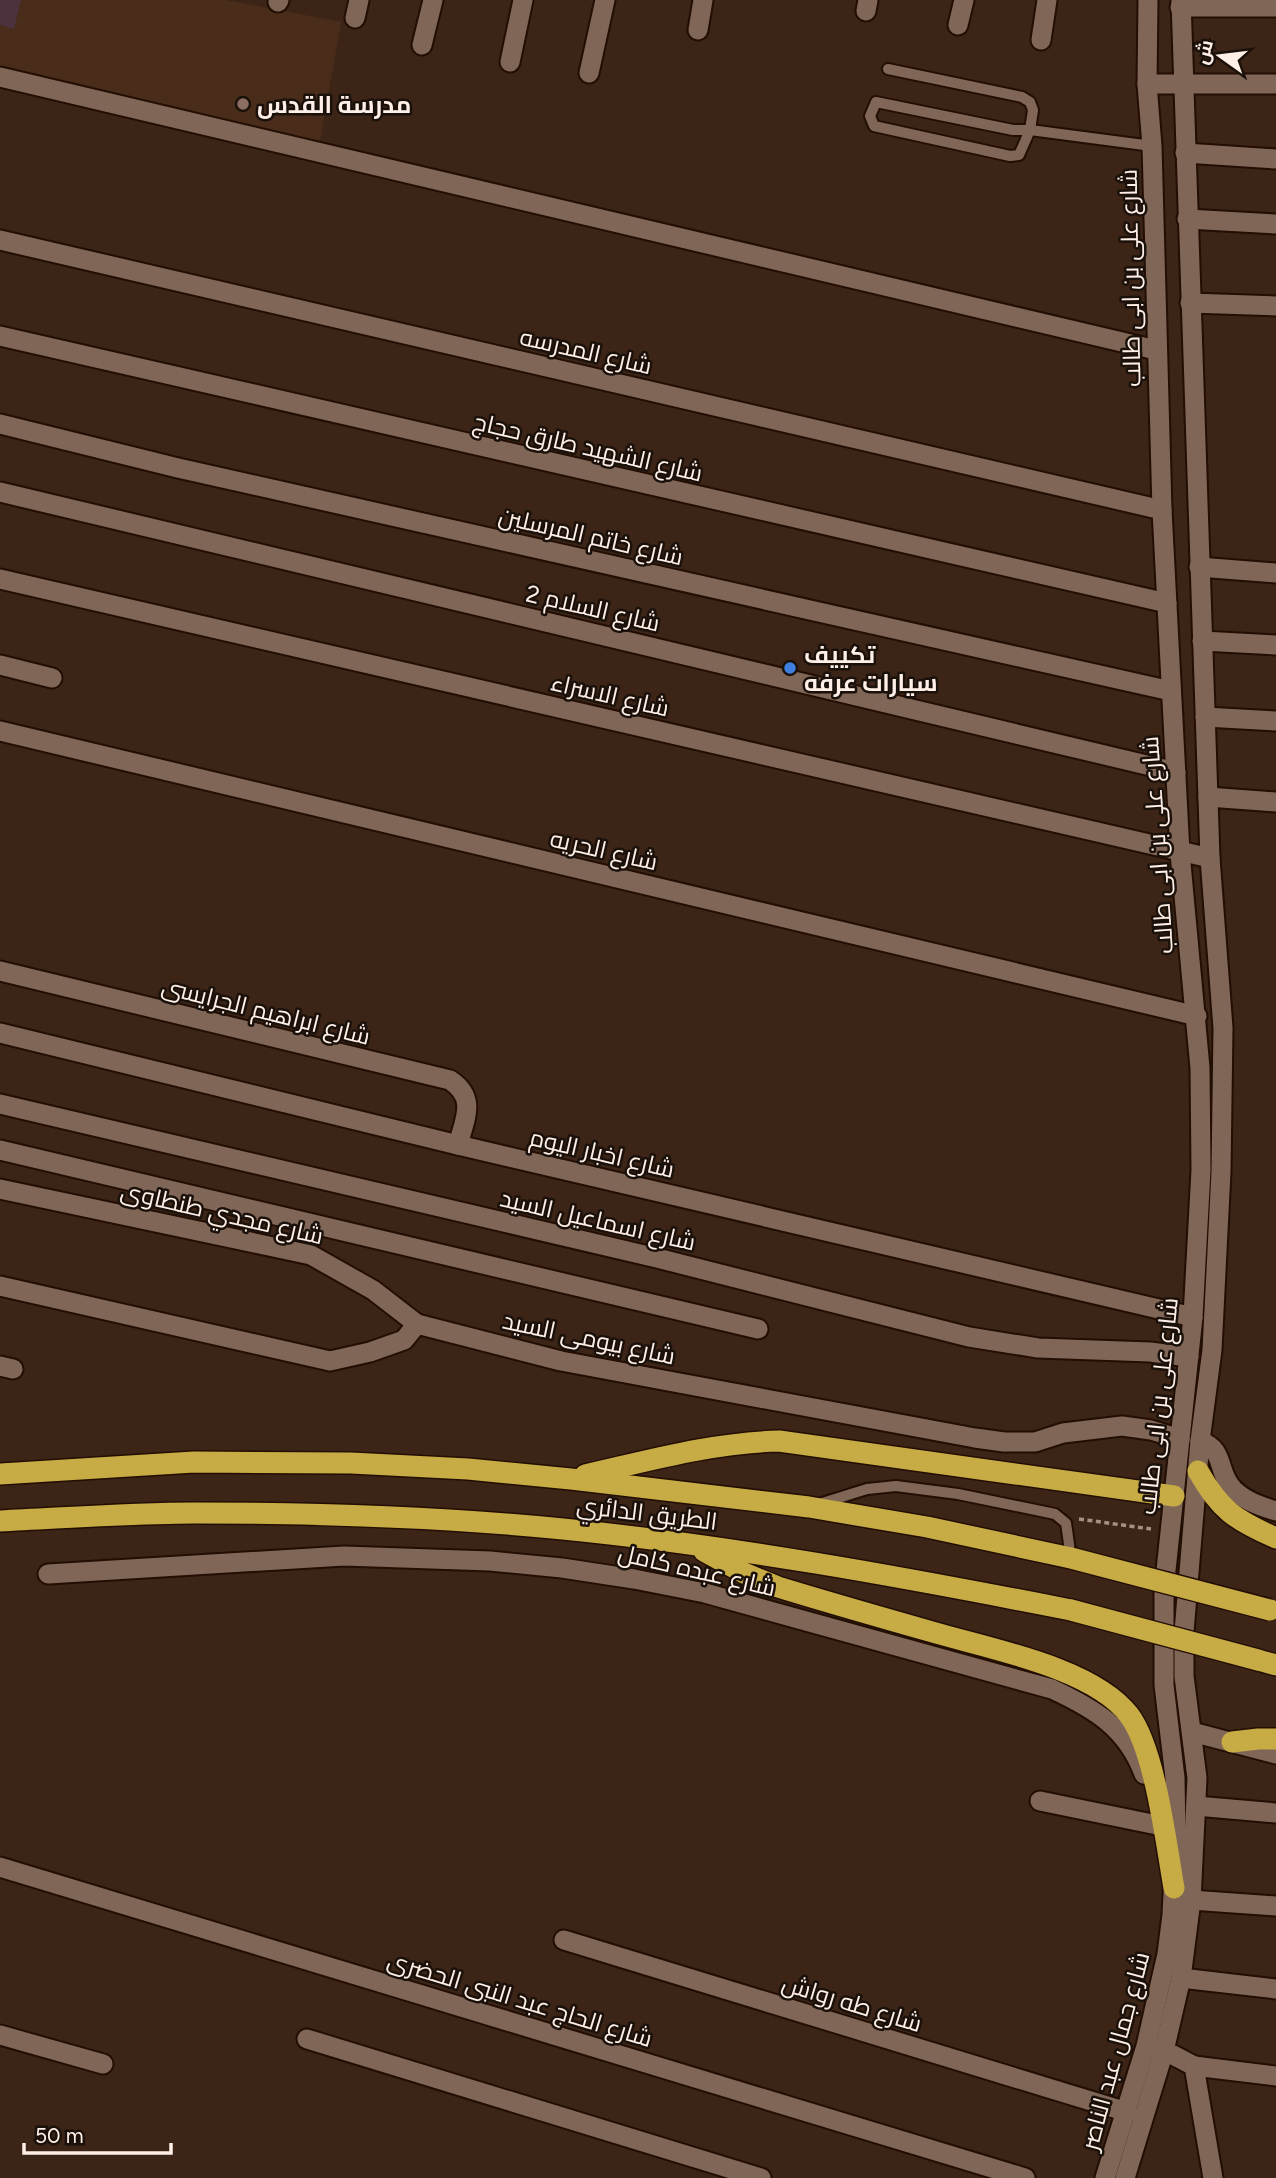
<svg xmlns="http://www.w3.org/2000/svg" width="1276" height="2178" viewBox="0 0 1276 2178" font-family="Figtree,Cairo,sans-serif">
	<rect width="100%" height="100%" fill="#3c2517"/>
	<path fill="#492d1a" d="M0,0H226L341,22L320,142L0,67Z"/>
	<path fill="#4c323c" d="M0,0H21L14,29L0,25Z"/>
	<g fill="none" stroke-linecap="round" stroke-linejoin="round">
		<g stroke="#220e02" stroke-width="14">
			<g id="service">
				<path d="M888,69L1022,97L1030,102L1033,110L1030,130H1013L876,102L870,116L874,126L1010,156L1019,155L1030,130L1152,146"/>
				<path d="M819,1504L867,1489L896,1486L958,1494L1055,1514L1066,1523L1071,1558"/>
			</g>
		</g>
		<g stroke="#220e02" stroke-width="23">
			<g id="minor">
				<path d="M278,2L279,0"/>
				<path d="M1180,7H1276"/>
				<path d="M866,11L868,0"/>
				<path d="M355,18L359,0"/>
				<path d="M958,25L964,0"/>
				<path d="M698,30L703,0"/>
				<path d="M1041,40L1047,0"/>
				<path d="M422,45L433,0"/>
				<path d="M510,62L523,0"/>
				<path d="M589,73L605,0"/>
				<path d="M0,77L1156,350"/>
				<path d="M1147,84H1276"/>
				<path d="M1185,153L1276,159"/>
				<path d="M1187,219L1276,224"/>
				<path d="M0,240L1162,510"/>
				<path d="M1190,303L1276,306"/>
				<path d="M0,336L1167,603"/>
				<path d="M0,424L178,468L1171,691"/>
				<path d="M0,492L1176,772"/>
				<path d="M1199,567L1276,573"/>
				<path d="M0,579L1210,858"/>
				<path d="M1202,641L1276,645"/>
				<path d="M0,665L52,678"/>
				<path d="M1205,717L1276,721"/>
				<path d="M0,731L1197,1016"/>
				<path d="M1208,797L1276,802"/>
				<path d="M0,971L450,1080C477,1098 465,1118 458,1145"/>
				<path d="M0,1033L458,1145L1193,1317"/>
				<path d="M0,1104L657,1258L969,1337L1038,1348L1150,1352L1189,1357"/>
				<path d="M0,1150L758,1329"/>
				<path d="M0,1189L311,1255L373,1290L417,1324"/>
				<path d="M0,1286L330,1361L370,1352L404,1340L417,1324L561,1361L975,1438L1004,1442H1035L1063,1433L1122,1426L1151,1430L1180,1439"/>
				<path d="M0,1366L13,1369"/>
				<path d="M1200,1441C1224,1450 1217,1466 1229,1484C1239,1499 1259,1506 1276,1511"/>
				<path d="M48,1574L344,1556L490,1561L562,1568L634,1579L705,1593L1052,1689C1095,1709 1127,1728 1144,1774"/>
				<path d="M1192,1732L1276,1754"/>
				<path d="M1040,1801L1157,1825"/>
				<path d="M1196,1806L1276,1813"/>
				<path d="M0,1867L1025,2178"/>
				<path d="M1191,1900L1276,1906"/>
				<path d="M564,1940L1127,2112"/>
				<path d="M1181,1978L1276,1989"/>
				<path d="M0,2035L103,2064"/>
				<path d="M307,2039L761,2178"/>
				<path d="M1151,2047L1173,2055L1194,2066L1213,2178"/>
				<path d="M1194,2066L1276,2076"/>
			</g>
		</g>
		<g stroke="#220e02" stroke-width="23">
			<g id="tertiary">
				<path d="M1105,2178L1146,2046L1167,1954L1172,1915L1176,1833L1175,1778L1164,1685V1589L1193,1317L1201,1170L1200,1068L1180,853L1162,510L1152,146L1147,84L1148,0"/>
				<path d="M1125,2178L1164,2051L1181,1978L1191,1900L1197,1778L1184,1676V1632L1200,1441L1212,1350L1221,1172L1223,1028L1210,858L1181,0"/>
			</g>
		</g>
		<g stroke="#220e02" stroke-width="24">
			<g id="motorway">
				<path d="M1198,1471C1220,1510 1235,1520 1276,1538"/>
				<path d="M0,1474L194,1462L351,1463L468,1469L571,1479L809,1507L927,1527L1071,1558"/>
				<path d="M585,1475C651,1460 711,1443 779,1441L1174,1496"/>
				<path d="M0,1521C65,1518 130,1513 195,1513C317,1513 441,1517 563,1529C734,1546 903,1577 1071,1610"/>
				<path d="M704,1551L744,1573L778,1587C830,1603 883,1618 936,1633C991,1649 1093,1668 1129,1715C1155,1749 1166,1843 1174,1888"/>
				<path d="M1258,1660L1276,1665"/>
				<path d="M1232,1742L1258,1739H1276"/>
			</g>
		</g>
		<path stroke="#a49085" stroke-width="3.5" stroke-dasharray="5 3.5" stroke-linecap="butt" d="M1079,1519L1151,1529"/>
		<use href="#service" stroke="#806657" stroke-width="10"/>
		<use href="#minor" stroke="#806657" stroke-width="19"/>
		<use href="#tertiary" stroke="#806657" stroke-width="19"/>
		<use href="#motorway" stroke="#c7ab44" stroke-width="21"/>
		<g stroke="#220e02" stroke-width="24" stroke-linecap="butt">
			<g id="motorway-bridge">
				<path d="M1071,1558L1270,1610"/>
				<path d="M1071,1610L1258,1660"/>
			</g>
		</g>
		<use href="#motorway-bridge" stroke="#c7ab44" stroke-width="21"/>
	</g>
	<circle fill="#8d6e63" stroke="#1b110b" stroke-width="2.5" cx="243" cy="104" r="7"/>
	<circle fill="#3f7fe0" stroke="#1b110b" stroke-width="2.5" cx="790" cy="668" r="7"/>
	<g text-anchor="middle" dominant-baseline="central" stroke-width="5" stroke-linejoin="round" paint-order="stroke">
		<g font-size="24" font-weight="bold" fill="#ffefe6" stroke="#1b110b" text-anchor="start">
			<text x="257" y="104">مدرسة القدس</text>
			<text x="804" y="654">تكييف<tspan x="804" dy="28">سيارات عرفه</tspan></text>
		</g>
		<g font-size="24" fill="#ffefe6" stroke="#1b110b">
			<text transform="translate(1130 278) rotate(-91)">شارع على بن ابى طالب</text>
			<text transform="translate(586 351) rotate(13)">شارع المدرسه</text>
			<text transform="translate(588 447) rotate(13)">شارع الشهيد طارق حجاج</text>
			<text transform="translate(591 536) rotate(13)">شارع خاتم المرسلين</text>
			<text transform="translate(593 608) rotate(13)">شارع السلام 2</text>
			<text transform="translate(610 695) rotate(13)">شارع الاسراء</text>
			<text transform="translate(1157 845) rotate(-94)">شارع على بن ابى طالب</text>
			<text transform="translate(604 850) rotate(13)">شارع الحريه</text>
			<text transform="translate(266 1011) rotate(14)">شارع ابراهيم الجرايسى</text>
			<text transform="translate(602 1153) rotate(13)">شارع اخبار اليوم</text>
			<text transform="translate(222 1213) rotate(13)">شارع مجدي طنطاوى</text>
			<text transform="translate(598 1220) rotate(13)">شارع اسماعيل السيد</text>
			<text transform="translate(589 1338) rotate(12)">شارع بيومى السيد</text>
			<text transform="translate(1158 1406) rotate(-84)">شارع على بن ابى طالب</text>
			<text transform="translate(647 1513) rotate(7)">الطريق الدائري</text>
			<text transform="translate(697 1570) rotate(13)">شارع عبده كامل</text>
			<text transform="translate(520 1999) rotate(17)">شارع الحاج عبد النبى الحضرى</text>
			<text transform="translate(852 2003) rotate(17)">شارع طه رواش</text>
			<text transform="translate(1115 2051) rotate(-75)">شارع جمال عبد الناصر</text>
		</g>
	</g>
	<g transform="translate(1220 56) rotate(284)" stroke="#1b110b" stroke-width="5" paint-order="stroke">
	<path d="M0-5L12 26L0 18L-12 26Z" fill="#ffefe6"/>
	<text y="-10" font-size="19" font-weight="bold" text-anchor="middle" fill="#ffefe6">ش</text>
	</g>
	<path d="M24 2143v10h147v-10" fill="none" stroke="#ffefe6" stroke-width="3.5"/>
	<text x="35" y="2143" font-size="21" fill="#ffefe6" stroke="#1b110b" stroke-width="5" paint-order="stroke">50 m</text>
</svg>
